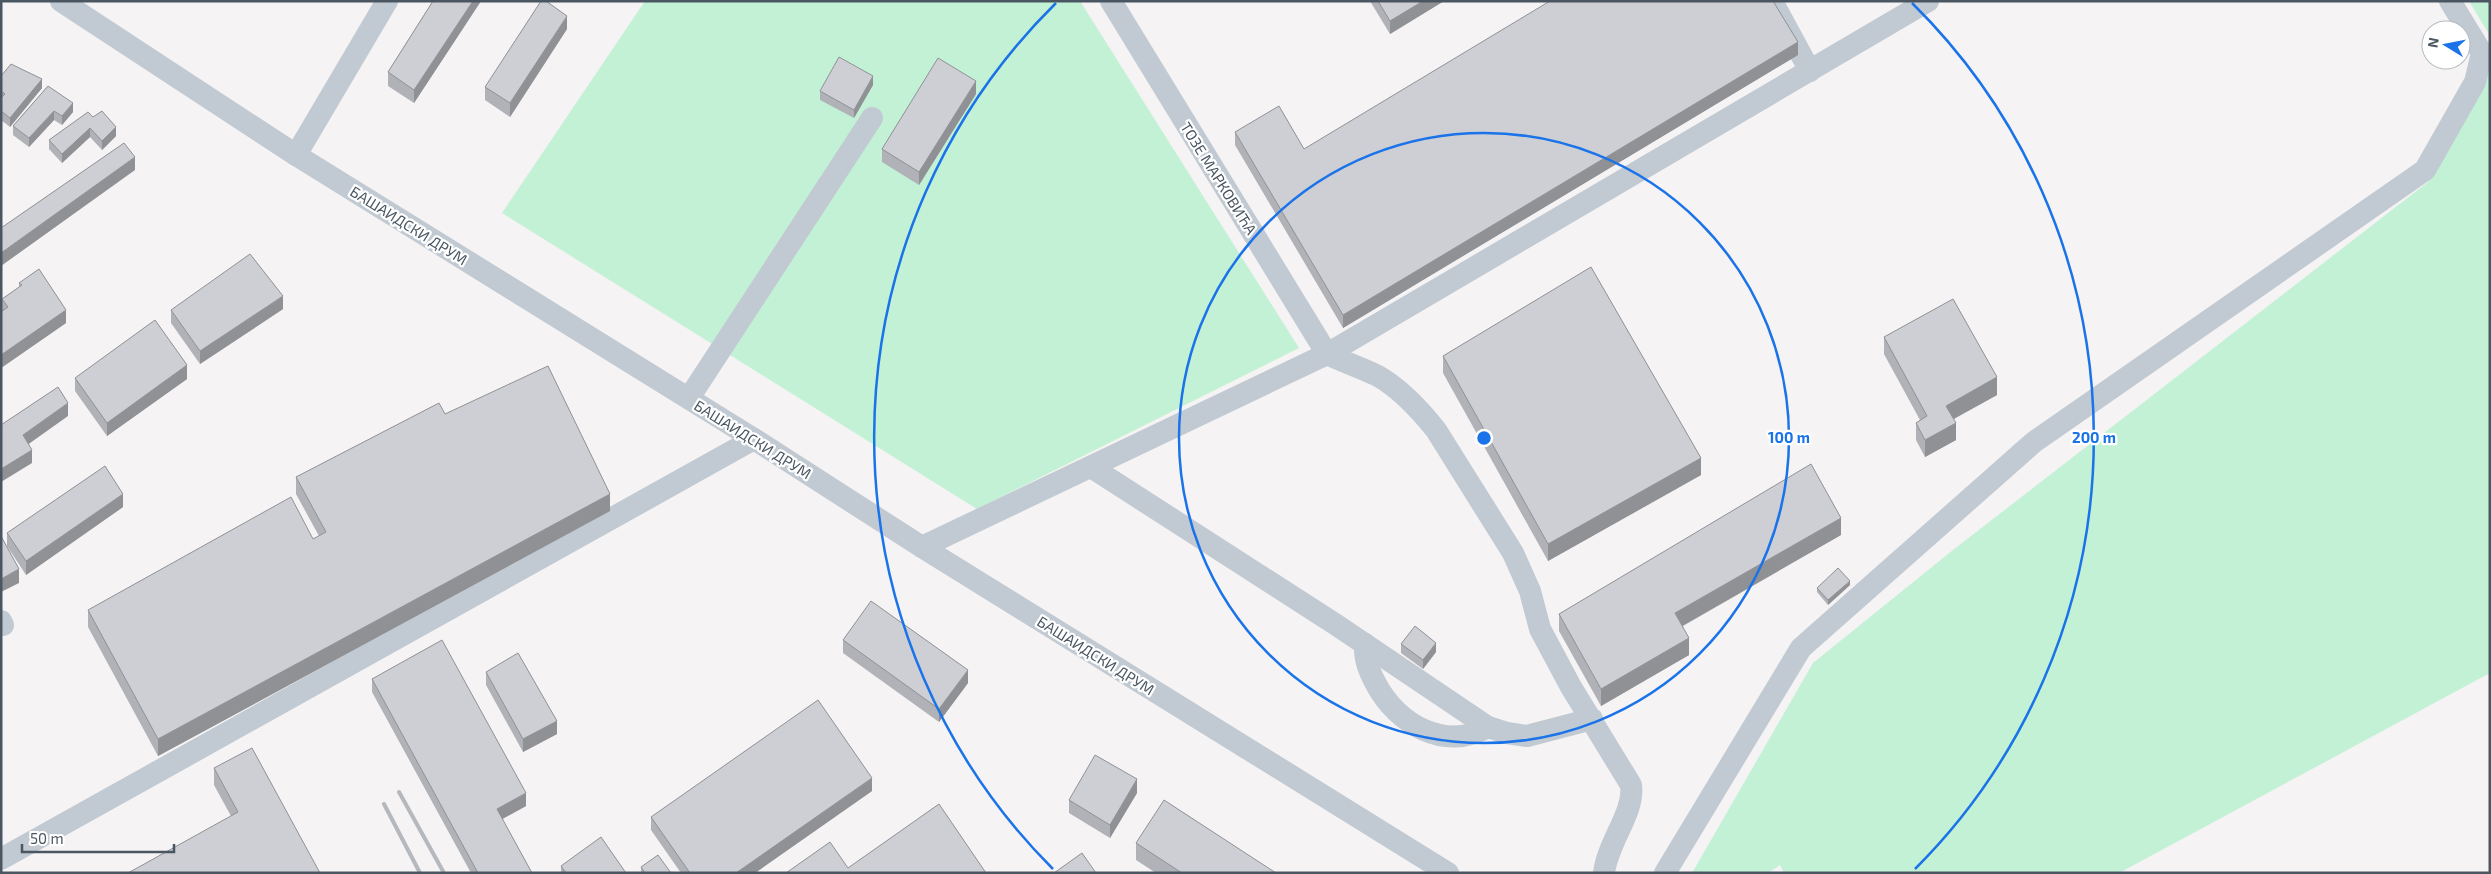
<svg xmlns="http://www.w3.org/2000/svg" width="2491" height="874" viewBox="0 0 2491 874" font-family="'Exo 2',sans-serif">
	<rect width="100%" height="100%" fill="#f5f3f3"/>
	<g fill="#c3f1d5">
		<path d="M645,1H1080L1299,348L977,509L502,213Z"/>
		<path d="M2469,1H2490V36Z"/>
		<path d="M2490,63V673L2119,873H1784L1780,865L1768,873H1692L1813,663L1953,550L2428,182Z"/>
	</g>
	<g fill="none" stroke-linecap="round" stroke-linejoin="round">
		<g stroke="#c1cad2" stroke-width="22">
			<path d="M61,1L296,155L754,439L922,547L1448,873"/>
			<path d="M1111,1L1327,354C1344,362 1362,368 1378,376C1401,389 1420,410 1436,430L1513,553L1530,591L1540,629L1571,687L1631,785C1635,812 1608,841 1604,873"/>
			<path d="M1772,1L1810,71"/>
			<path d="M296,155L387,1"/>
			<path d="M689,398L872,118"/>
			<path d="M1091,467L1335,624L1488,727L1507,733L1527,736L1592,719"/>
			<path d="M922,547L1327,354L1928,1"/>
			<path d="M1,621L3,625"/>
			<path d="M1365,644C1364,659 1369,671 1376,684C1397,724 1445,752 1488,727"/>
			<path d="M1,859L754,439"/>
			<path d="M1665,873L1801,648L2034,442L2425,170L2475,82L2482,53L2450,1"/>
		</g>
		<g stroke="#b5b8bd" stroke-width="4">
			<path d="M399,792L444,873"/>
			<path d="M384,804L420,873"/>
		</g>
	</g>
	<g fill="#b0b2b7">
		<path d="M433,1H481L414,103L388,86V72Z"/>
		<path d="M1370,1H1444L1390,34Z"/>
		<path d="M567,29L510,117L485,100V87Z"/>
		<path d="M1798,55L1343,328L1235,145V132L1304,149Z"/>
		<path d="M1,76L42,88L10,127L1,120Z"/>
		<path d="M873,85L854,118L820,100V91Z"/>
		<path d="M48,86L73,112L62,125L54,120L29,147L13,135V126Z"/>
		<path d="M976,94L919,185L882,162V149Z"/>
		<path d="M93,117L116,136L102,150L90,137L62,163L49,149V140Z"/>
		<path d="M19,283L66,323L1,368L2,299L19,287Z"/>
		<path d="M283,309L200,364L171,323V310Z"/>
		<path d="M1884,337L1997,395L1954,419L1956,440L1925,457L1916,440V423L1920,420L1884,354Z"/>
		<path d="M1443,356L1701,475L1548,561L1443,373Z"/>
		<path d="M75,378L187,379L107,436L75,391Z"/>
		<path d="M445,414L610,511L158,756L88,627V610L313,539L319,536L296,494V477Z"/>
		<path d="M123,507L26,575L7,546V533Z"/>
		<path d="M1841,535L1683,626L1689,655L1601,706L1559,631V614Z"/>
		<path d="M1850,585L1828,605L1817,592V588Z"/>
		<path d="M843,640L968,683L939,722L843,653Z"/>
		<path d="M1401,644L1436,652L1423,669L1401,653Z"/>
		<path d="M486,672L557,734L523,752L486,685Z"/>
		<path d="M372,679L526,806L502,819L532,873H471L372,692Z"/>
		<path d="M214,768L320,873L231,816L214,785Z"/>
		<path d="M872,791L755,873H681L651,830V817Z"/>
		<path d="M1137,793L1110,838L1069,813V800Z"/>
		<path d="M1136,843L1276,873H1156L1136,860Z"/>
		<path d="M561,866L626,873H561Z"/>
		<path d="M641,867L671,873H641Z"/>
	</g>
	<g fill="#909195">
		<path d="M473,1H481L414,103V90Z"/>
		<path d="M1423,1H1444L1390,34V21Z"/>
		<path d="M567,16V29L510,117V103Z"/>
		<path d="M1798,42V55L1343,328V315Z"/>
		<path d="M873,76V85L854,118V110Z"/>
		<path d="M42,79V88L10,127V118Z"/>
		<path d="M976,81V94L919,185V172Z"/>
		<path d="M73,103V112L62,125V116Z"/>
		<path d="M54,111V120L29,147V138Z"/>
		<path d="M116,127V136L102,150V141Z"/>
		<path d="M90,128V137L62,163V154Z"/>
		<path d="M135,157V170L1,266V253Z"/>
		<path d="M283,296V309L200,364V351Z"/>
		<path d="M66,310V323L1,368V355Z"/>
		<path d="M187,365V379L107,436V423Z"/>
		<path d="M1997,377V395L1946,423V406Z"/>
		<path d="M68,403V416L23,448V435Z"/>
		<path d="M1956,423V440L1925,457V440Z"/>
		<path d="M32,450V463L1,482V469Z"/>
		<path d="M1701,458V475L1548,561V544Z"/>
		<path d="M123,494V507L26,575V561Z"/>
		<path d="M610,494V511L158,756V739Z"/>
		<path d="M1841,518V535L1675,630V613Z"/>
		<path d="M19,569V583L1,592V579Z"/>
		<path d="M1850,581V585L1828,605V600Z"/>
		<path d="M1689,638V655L1601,706V689Z"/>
		<path d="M1436,643V652L1423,669V660Z"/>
		<path d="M968,670V683L939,722V709Z"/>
		<path d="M557,721V734L523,752V739Z"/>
		<path d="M872,778V791L755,873H736Z"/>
		<path d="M1137,779V793L1110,838V825Z"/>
		<path d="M526,793V806L497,822V809Z"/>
	</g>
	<g fill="#cdcfd5" stroke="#909195">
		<path d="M433,1H473L414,90L388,72Z"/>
		<path d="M541,1H546L567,16L510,103L485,87Z"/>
		<path d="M1378,1H1423L1390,21Z"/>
		<path d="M1550,1H1773L1798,42L1343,315L1235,132L1279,106L1304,149Z"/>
		<path d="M839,57L873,76L854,110L820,91Z"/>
		<path d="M938,58L976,81L919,172L882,149Z"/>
		<path d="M11,64L42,79L10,118L1,111V98L5,94L1,91V76Z"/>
		<path d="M48,86L73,103L62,116L54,111L29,138L13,126Z"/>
		<path d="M102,111L116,127L102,141L90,128L62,154L49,140L88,112L93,117Z"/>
		<path d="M124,143L135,157L1,253V228Z"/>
		<path d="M250,254L283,296L200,351L171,310Z"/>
		<path d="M1591,267L1701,458L1548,544L1443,356Z"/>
		<path d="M39,269L66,310L1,355V312L8,307L2,299L22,285L19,283Z"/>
		<path d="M1953,299L1997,377L1946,406L1956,423L1925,440L1916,423L1927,416L1884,337Z"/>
		<path d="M155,320L187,365L107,423L75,378Z"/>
		<path d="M548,366L610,494L158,739L88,610L291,497L313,539L326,532L296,477L439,403L445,414Z"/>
		<path d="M58,387L68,403L23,435L32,450L1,469V425Z"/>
		<path d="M1811,464L1841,518L1675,613L1689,638L1601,689L1559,614Z"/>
		<path d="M105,466L123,494L26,561L7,533Z"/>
		<path d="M1,536L19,569L1,579Z"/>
		<path d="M1838,568L1850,581L1828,600L1817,588Z"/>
		<path d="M871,601L968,670L939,709L843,640Z"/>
		<path d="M1415,626L1436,643L1423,660L1401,644Z"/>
		<path d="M442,640L526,793L497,809L532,873H478L372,679Z"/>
		<path d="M518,653L557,721L523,739L486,672Z"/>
		<path d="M818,700L872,778L736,873H690L651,817Z"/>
		<path d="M252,748L320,873H128L238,812L214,768Z"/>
		<path d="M1095,755L1137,779L1110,825L1069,800Z"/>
		<path d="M1164,800L1276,873H1182L1136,843Z"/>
		<path d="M939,804L986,873H786L830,842L848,868Z"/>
		<path d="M601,837L626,873H566L561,866Z"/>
		<path d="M1082,853L1096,873H1054Z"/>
		<path d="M658,855L671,873H645L641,867Z"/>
	</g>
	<g fill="none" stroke="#1a73e8" stroke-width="2.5">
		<circle cx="1484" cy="438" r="305"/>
		<path d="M1053 869A610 610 0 0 1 1056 3M1912 3A610 610 0 0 1 1915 869"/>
	</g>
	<g text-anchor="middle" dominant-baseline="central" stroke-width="4.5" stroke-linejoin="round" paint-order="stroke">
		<g font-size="15" fill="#4a5661" stroke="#fff">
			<text transform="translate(1219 178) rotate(58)">ТОЗЕ МАРКОВИЋА</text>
			<text transform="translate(409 225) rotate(32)">БАШАИДСКИ ДРУМ</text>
			<text transform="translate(753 439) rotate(32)">БАШАИДСКИ ДРУМ</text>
			<text transform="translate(1096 655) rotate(32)">БАШАИДСКИ ДРУМ</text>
		</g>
	</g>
	<circle cx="1484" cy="438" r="8" fill="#1a73e8" stroke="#fff" stroke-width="2.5"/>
	<g font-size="15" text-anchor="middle" font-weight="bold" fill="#1a73e8" stroke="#fff" stroke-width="4.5" stroke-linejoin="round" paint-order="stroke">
		<text x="1789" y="443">100 m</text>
		<text x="2094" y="443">200 m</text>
	</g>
	<rect width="2491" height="874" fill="none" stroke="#4a5661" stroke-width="5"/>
	<g transform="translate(2446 45) rotate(280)"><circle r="24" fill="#ffffff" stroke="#b7bbc0"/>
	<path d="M0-4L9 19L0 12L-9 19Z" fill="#1a73e8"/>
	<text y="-8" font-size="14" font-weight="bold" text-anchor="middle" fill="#4a5661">N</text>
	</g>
	<path d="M22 844v8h152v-8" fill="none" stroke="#4a5661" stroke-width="2.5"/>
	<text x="30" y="844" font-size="15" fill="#4a5661" stroke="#ffffff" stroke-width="4" paint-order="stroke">50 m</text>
</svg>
